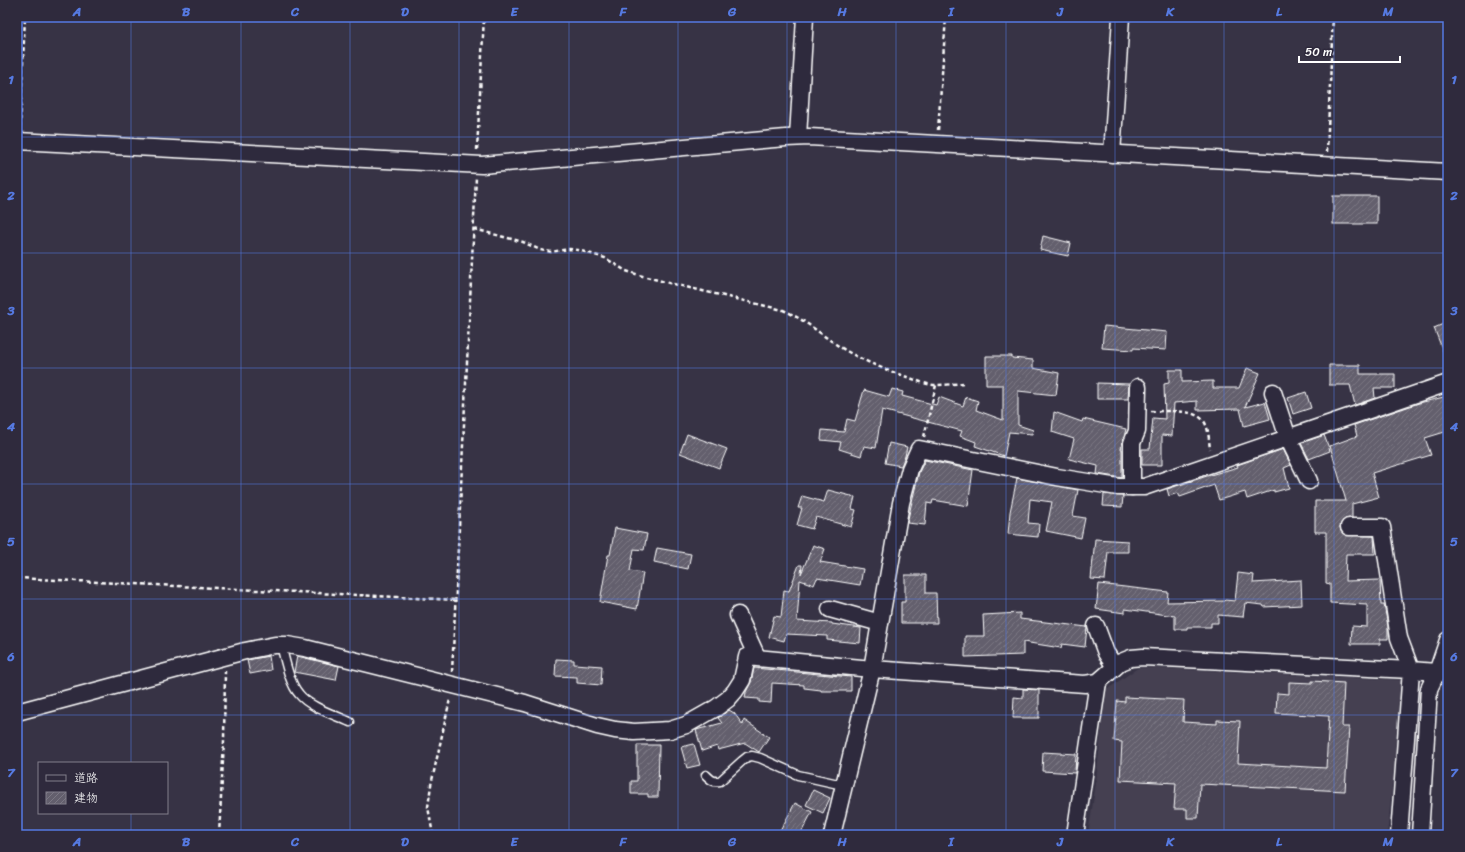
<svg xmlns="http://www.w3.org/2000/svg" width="1465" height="852" viewBox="0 0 1465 852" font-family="Sriracha,'Klee One',sans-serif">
	<defs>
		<pattern id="building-hatch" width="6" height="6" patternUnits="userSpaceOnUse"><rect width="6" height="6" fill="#635f6d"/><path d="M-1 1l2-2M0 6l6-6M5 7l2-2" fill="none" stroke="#7a7783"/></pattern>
	</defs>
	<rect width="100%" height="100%" fill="#373345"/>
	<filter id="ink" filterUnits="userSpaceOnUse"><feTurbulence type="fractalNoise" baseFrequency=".025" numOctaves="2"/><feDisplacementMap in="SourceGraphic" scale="8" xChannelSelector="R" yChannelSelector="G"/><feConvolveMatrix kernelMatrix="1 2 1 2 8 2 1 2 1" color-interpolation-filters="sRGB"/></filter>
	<g filter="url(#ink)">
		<path fill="#444051" d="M1139,667L1404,680L1387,835H1088L1096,783L1105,691Z"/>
		<g fill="url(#building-hatch)" stroke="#fff">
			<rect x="1333" y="196" width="44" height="28"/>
			<path d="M1043,236L1071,243L1068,256L1040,250Z"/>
			<path d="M1448,322V361H1447L1434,328Z"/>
			<path d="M1104,326L1167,332L1166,350L1133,348V350L1102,348Z"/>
			<path d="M986,356H1012V358L1033,360V368L1059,373L1056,395L1018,391V425L1033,430L1032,434L1009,432L1004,456L975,446L976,442L960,436L962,431L882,410L876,448L864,446L861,456L839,449L841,442L821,440L822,430L844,432L847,419L855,421L864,390L889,397L892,389L903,392L902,396L936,405L939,397L963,406L966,397L978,401L976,410L1003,420V385H986Z"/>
			<path d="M1329,365H1360V374H1395V388H1374L1375,398L1355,405L1350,385H1329Z"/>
			<path d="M1247,368L1260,373L1245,407L1265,402L1270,419L1244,426L1240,409L1197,410V401L1174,403L1172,436L1162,435V465H1142V449H1150L1153,418L1165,419L1164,384L1169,383V370H1182V382L1213,381V388H1239Z"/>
			<path d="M1097,383L1129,384L1128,399H1097Z"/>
			<path d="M1306,392L1311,408L1293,414L1288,398Z"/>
			<path d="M1448,396V431L1425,438L1431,455L1372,473L1379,497L1352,504V518L1345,519L1341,523L1340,527L1341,531L1345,535L1374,536L1375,554H1346L1345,581L1380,580L1381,605H1384L1388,626V639H1380V644H1351L1352,626L1367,627V605L1330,603V584L1326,583V532H1315V501H1346L1330,446L1357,436L1354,425L1419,403Z"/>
			<path d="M1054,412L1082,422L1083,419L1126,429L1121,449H1122V478L1097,474L1098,466L1069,459L1074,439L1052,432Z"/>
			<path d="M687,434L727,449L719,468L680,453Z"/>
			<path d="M1324,435L1330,451L1309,459L1301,443Z"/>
			<path d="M889,443L907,447L905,456L901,466L885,463Z"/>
			<path d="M1283,449L1291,465L1284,468L1289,488L1274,492V490L1247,499L1245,492L1219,500L1214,485L1180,497L1178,493L1169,496L1167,489L1207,476L1238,467L1237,465Z"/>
			<path d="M925,460L973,470L968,506L933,500L932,504L927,503L925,525L907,523L919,472Z"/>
			<path d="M1017,478L1078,490L1073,516L1085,518L1081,538L1046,531L1052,502L1030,499L1028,523L1039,524L1038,537L1008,534L1010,512Z"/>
			<path d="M828,490L855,497L852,509L856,510L851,527L816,517L812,529L797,525L802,508H798L802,496L824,502Z"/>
			<path d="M1104,494L1123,496L1122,507L1103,506Z"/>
			<path d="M615,528L647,534L644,550L634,549L630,571L643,573L637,609L600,602L608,555H610Z"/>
			<path d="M1095,539L1128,541V552H1108L1105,580L1091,579Z"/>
			<path d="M813,545L825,549L820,562L863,569L860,585L817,578L814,585L800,580L797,621L832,623V624L861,628L860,643L827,640V636L786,634L784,641L769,637L774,616L781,617L784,590L789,591L799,565H802L801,574Z"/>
			<path d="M657,548L691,554L688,569L654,562Z"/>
			<path d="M1238,573L1254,575L1253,583L1301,580L1302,605L1264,607L1263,605L1245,603L1243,617L1218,615V623H1211V627H1187V629H1175V616L1125,609V613L1096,609L1099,584L1168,592L1167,602L1224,601L1225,600L1235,601Z"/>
			<path d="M905,575H926V593H936L937,623H901V602H905Z"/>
			<path d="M1020,613V619L1087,627L1085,647L1062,644L1061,648L1023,642V655L965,657V636H984L983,615Z"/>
			<path d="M269,656L271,670L250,674L247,660Z"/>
			<path d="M297,656L339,666L336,680L294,672Z"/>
			<path d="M556,659L574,660V664L602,666L601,685L577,683V677L555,676Z"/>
			<path d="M754,668L851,677V691H821V690L804,688V685L772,683L771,703L759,702V699L745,698L746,692L751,682Z"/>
			<path d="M1312,681L1344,683L1342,727H1349L1345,791L1200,784L1198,818H1187V809H1174L1176,783L1120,780L1122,742L1114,741L1117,701L1125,702V697L1184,700L1183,722L1217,724V720L1240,721L1238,763L1326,768L1329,716L1276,713L1277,693L1289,694V682L1312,683Z"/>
			<path d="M1023,689L1039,690V718H1013L1014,697L1023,698Z"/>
			<path d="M729,710L734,713L743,725L744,720L769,737L759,752L745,743L718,750L717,746L702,751L696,730L722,723L718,718Z"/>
			<path d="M694,744L700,765L687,768L681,747Z"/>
			<path d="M637,745H659L658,797H648V794H631V781H637Z"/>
			<path d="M1043,752L1076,754L1075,773L1042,771Z"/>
			<path d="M813,790L830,798L823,813L806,805Z"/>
			<path d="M795,803L812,812L800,835H778Z"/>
		</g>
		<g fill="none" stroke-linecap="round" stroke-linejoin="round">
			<g stroke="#fff" stroke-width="11">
				<g id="service">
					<path d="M281,645C285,659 289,683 299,694C309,707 335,715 350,722"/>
					<path d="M706,775C711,780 713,782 720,781L742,761L747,757L752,756L760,758L798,775L843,785"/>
				</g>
			</g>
			<g stroke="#fff" stroke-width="19">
				<g id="minor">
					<path d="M798,137L805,17"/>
					<path d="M17,141L482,165L786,138L809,137L1448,172"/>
					<path d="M1112,154L1121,17"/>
					<path d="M1273,392L1288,438L1309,481"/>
					<path d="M1132,487V443L1137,431L1138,387"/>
					<path d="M1349,527H1382L1399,638L1411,670L1448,673"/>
					<path d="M830,609L880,623"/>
					<path d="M738,615L757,657"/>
					<path d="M1096,626L1106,653L1115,667"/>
					<path d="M17,712L245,651L275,645H287L305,648L525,703L597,726L615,730L634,732L670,730L686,725L716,708L728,699L735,691L742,680L747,657L872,669L1085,684L1098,682L1121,662L1131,658L1143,657L1411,670L1399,835"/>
					<path d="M832,835L872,669L901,503L910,469L919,449L1057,477L1118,487H1144L1448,383"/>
					<path d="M1075,835L1098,682"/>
					<path d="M1420,835L1429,689L1437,672L1448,640"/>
				</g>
			</g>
			<g stroke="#fff" stroke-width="2.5" stroke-dasharray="4 3" stroke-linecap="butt">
				<path d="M20,128L25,17"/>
				<path d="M938,130L946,17"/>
				<path d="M477,150L484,17"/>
				<path d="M1327,152L1333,17"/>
				<path d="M17,183L19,155"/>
				<path d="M474,229L523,242L540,250L551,252L569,249L578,250L605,258L626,271L639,275L669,283L783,310C804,319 819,333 837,345C858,359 883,369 907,377C916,380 926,385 936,385C945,385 954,384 963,383"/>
				<path d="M1151,411C1166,412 1199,407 1206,425C1209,432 1209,442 1210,449"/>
				<path d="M924,437L936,385"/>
				<path d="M17,578L456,600"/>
				<path d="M452,672L476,177"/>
				<path d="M219,835L224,741L225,671"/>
				<path d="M433,835L428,807L431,785L450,699"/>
			</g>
			<use href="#service" stroke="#2f2a3d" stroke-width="8"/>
			<use href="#minor" stroke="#2f2a3d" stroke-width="16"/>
		</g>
	</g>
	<path fill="none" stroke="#567ae2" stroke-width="1" stroke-opacity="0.55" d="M131,17V763M241,17V835M350,17V835M459,17V835M569,17V835M678,17V835M787,17V835M896,17V835M1006,17V835M1115,17V835M1224,17V835M1334,17V835M17,137H1448M17,253H1448M17,368H1448M17,484H1448M17,599H1448M17,715H1448M131,813V835"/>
	<rect width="1465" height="852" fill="none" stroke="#2f2a3d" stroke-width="44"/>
	<rect x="38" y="762" width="130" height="52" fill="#2f2a3d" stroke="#827f8b"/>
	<rect x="46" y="775" width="20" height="6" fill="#2f2a3d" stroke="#827f8b"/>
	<text x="74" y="782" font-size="12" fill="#ffffff">道路</text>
	<rect x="46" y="792" width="20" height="12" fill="url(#building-hatch)" stroke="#827f8b"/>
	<text x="74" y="802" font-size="12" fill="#ffffff">建物</text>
	<path d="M1299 56v6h101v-6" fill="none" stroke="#ffffff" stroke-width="2"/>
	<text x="1305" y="56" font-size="12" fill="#ffffff" stroke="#2f2a3d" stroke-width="3" paint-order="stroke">50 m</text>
	<rect x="22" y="22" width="1421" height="808" fill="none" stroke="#567ae2" stroke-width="1.5"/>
	<g font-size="13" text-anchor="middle" font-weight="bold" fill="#567ae2">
		<text x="77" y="16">A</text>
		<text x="186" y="16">B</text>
		<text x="295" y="16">C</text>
		<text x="405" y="16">D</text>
		<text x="514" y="16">E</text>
		<text x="623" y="16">F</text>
		<text x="732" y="16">G</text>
		<text x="842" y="16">H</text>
		<text x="951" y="16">I</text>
		<text x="1060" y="16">J</text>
		<text x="1170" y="16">K</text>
		<text x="1279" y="16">L</text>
		<text x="1388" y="16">M</text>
		<text x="11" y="84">1</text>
		<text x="1454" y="84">1</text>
		<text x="11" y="200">2</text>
		<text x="1454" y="200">2</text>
		<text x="11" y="315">3</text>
		<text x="1454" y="315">3</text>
		<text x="11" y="431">4</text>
		<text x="1454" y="431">4</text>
		<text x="11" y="546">5</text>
		<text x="1454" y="546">5</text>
		<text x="11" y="661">6</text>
		<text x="1454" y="661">6</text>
		<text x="11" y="777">7</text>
		<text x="1454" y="777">7</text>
		<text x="77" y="846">A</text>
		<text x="186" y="846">B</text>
		<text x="295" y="846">C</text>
		<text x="405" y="846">D</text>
		<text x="514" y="846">E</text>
		<text x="623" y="846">F</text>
		<text x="732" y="846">G</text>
		<text x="842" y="846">H</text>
		<text x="951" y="846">I</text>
		<text x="1060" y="846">J</text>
		<text x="1170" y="846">K</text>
		<text x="1279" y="846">L</text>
		<text x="1388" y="846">M</text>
	</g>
</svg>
